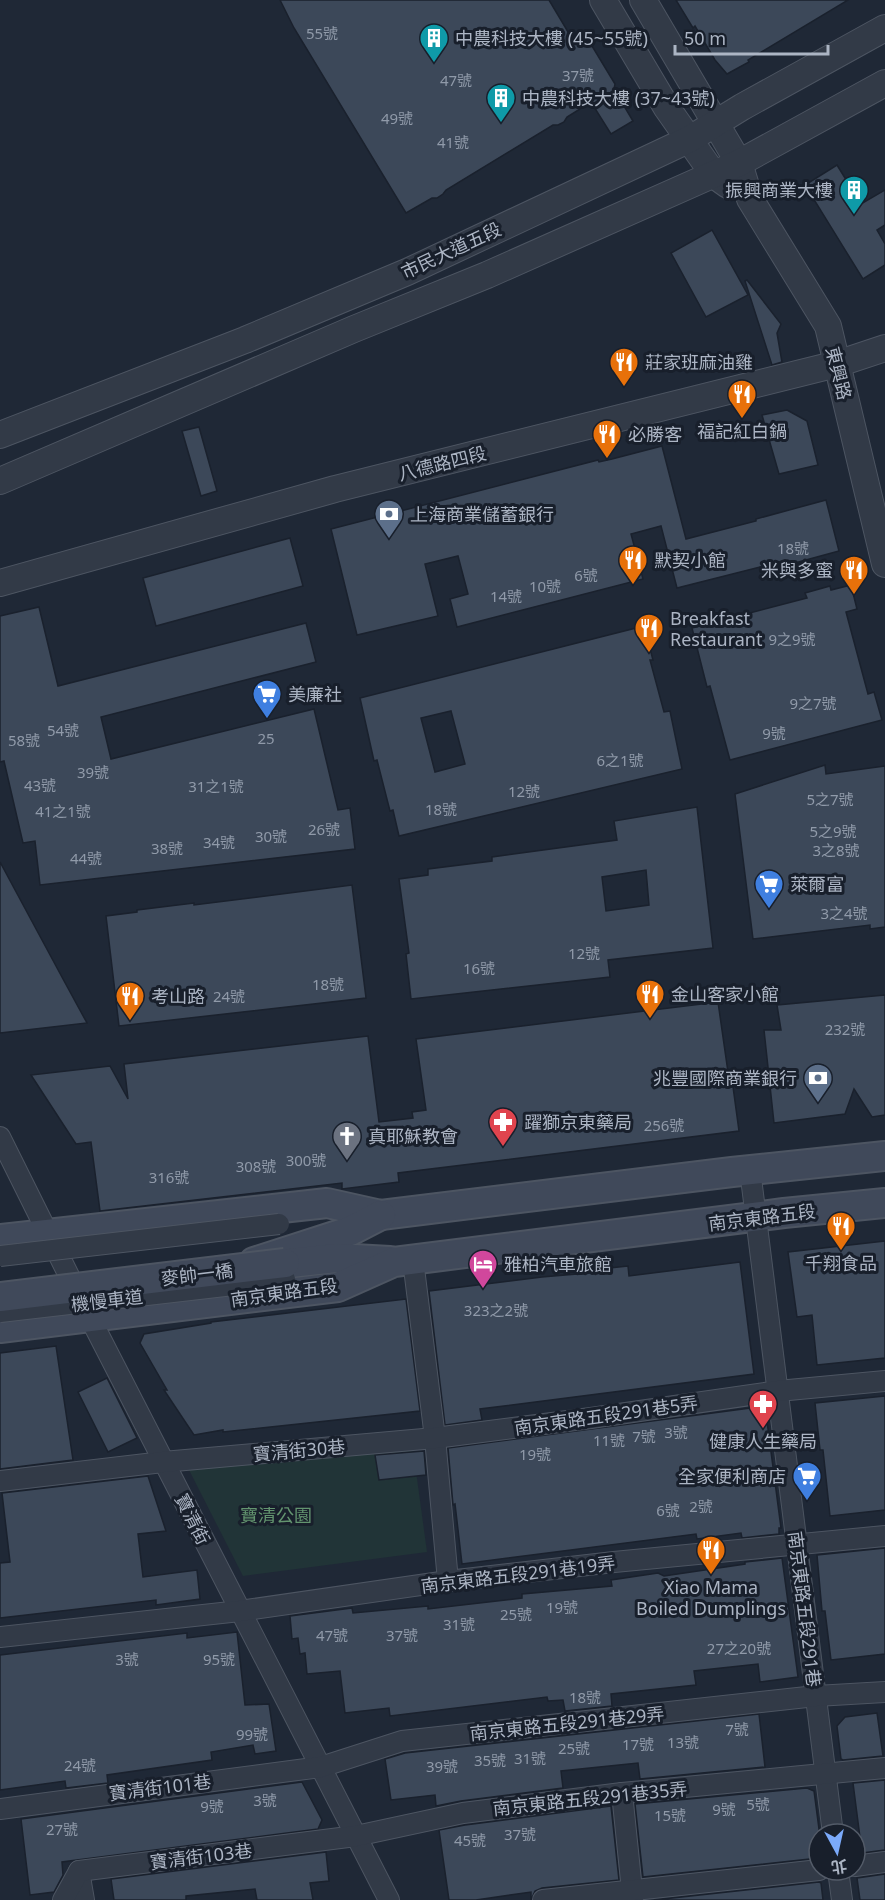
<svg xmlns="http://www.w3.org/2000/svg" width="885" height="1900" viewBox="0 0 885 1900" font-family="'Noto Sans','Noto Sans TC',sans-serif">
	<rect width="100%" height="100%" fill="#1f2836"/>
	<path fill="#213437" d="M412,1442L427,1552L243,1576L188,1468Z"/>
	<g fill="#3c4859" stroke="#1a212d" stroke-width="1.5" fill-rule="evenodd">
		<path d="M280,0H549L574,42L586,36L615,84L614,89L633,121L611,134L591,102L567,117L564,122L558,125H553L446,190L443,194L437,198H432L406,213L294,28Z"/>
		<path d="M676,0H848L748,60L749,62L727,74L715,60L695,26L693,28Z"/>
		<path d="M837,165L861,204L885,190V225L877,230L885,244V265L863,279L805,185Z"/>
		<path d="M712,230L748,295L706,317L671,253Z"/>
		<path d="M747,280L781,324L777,333L782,362L772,365L745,281Z"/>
		<path d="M787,410L807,421L818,465L779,474L762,415Z"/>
		<path d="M199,427L217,491L201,496L182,431Z"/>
		<path d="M662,446L686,539L756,521V519L826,500L839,551L769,570L768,565L677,588L661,526L631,534L643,579L457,627L450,599L468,594L458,556L425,564L438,616L357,635L331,529L598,460L599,462L612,459Z"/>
		<path d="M290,538L303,586L156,626L143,578Z"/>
		<path d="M851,585L857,609L846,612L868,694L874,692L882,720L730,760L710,686L707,687L692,628L807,598L805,593L830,586L831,590Z"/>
		<path d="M39,607L58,686L306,623L316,662L101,717L111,759L314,709L338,810L350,808L355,849L40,885L35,841L23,843L4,761L0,762V616Z"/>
		<path d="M644,626L653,660H650L664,712L670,711L682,769L399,836L393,810L390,811L377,760L374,761L360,698ZM451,711L465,764L435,772L421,718Z"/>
		<path d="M825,765L826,774L885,766V927L870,929V925L753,939L735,794Z"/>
		<path d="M697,807L713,948L608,960L610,977L411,999L406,954L409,953L399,879L428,875V869L492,861V857L617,840L614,821ZM646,870L649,905L606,911L602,877Z"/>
		<path d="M0,862L63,979L87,1023L0,1033Z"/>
		<path d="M352,885L366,998L119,1026L106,916L137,912V910L194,903V905Z"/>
		<path d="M885,995V1115L872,1117L854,1089L845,1114L774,1123L764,1030H781L777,1005Z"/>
		<path d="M718,1002L728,1072H731L739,1131L398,1173L399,1182L342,1189V1183L100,1211L91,1142L76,1144L31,1075L110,1066L128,1099L124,1064L368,1036L379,1122L413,1118L412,1112L426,1110L416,1039Z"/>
		<path d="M885,1241V1358L817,1365L812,1315L797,1317L788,1252Z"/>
		<path d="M740,1262L754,1374L480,1409L482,1420L445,1425L429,1291L542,1277L600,1272V1269L628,1266L629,1276Z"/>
		<path d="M406,1299L420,1411L223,1432V1430L194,1435L164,1390H167L140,1343L144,1334L211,1323V1322Z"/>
		<path d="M56,1346L73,1460L0,1469V1353Z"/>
		<path d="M107,1378L137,1438L108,1452L78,1392Z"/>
		<path d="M885,1396V1510L830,1516L823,1450H820L815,1403Z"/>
		<path d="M765,1406L781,1528H779V1534L742,1538L741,1533L697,1539L696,1534L462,1564L455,1504L453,1505L448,1448Z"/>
		<path d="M424,1451L426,1475L379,1480L375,1455Z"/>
		<path d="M148,1476L166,1531L138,1534L143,1577L197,1570L200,1599L156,1605V1600L0,1618V1563L10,1562L2,1493Z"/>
		<path d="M885,1548V1654L831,1660L825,1611H822L817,1555Z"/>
		<path d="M782,1558L798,1677L760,1682L758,1664L694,1671L696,1685L611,1694L612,1706L565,1711L563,1700L548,1701L547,1697L390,1716L389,1708L345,1713L340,1671L307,1674L305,1653L300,1654L298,1638L292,1639L290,1616L352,1608L353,1613L428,1606V1609L522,1598V1594L612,1586L611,1580L658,1573L664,1576L745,1564V1562Z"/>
		<path d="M237,1632L245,1705L269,1704L276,1751L255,1754L253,1745L211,1752L212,1760L107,1775L108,1783L66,1788L65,1781L0,1790V1655L187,1633V1638Z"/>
		<path d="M877,1713L883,1756L843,1760L841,1759L837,1726L845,1717Z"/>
		<path d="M759,1714L765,1767L640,1779L638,1763L561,1771L563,1788L461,1801L436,1806L435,1795L391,1800L385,1759L405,1753Z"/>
		<path d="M885,1780V1850L862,1853L853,1783Z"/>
		<path d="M302,1782L322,1820L318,1829L62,1862L63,1875L54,1892L30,1895L21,1819Z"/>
		<path d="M807,1788L814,1791L819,1829V1858L643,1877L635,1804Z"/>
		<path d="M611,1806L619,1880L542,1888L535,1891L531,1900V1892L476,1900H449L439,1830L465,1825Z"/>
		<path d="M326,1852L329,1881L310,1883L313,1900H257L255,1889L186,1896V1900H114L111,1879Z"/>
		<path d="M885,1874V1900H860L857,1878Z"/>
		<path d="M819,1882L821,1883L823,1900H654Z"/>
	</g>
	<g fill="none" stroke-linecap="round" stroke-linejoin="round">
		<g stroke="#4d5562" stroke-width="22">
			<g id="minor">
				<path d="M0,1137L90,1318L389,1900"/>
				<path d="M750,1170L833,1834"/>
				<path d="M413,1260L435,1438L448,1581"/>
				<path d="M0,1481L163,1462L435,1438L591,1418L778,1391L885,1381"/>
				<path d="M0,1637L240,1611L448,1581L614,1562L885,1536"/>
				<path d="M622,1793L633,1900"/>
				<path d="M0,1809L321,1767L402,1741L816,1696L885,1692"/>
				<path d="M855,1866L885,1862"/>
				<path d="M838,1870L842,1900"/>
				<path d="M79,1871L84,1900"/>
				<path d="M63,1900L79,1871L356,1836L463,1813L622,1793L885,1768"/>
				<path d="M543,1900L819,1870"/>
			</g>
		</g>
		<g stroke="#4d5562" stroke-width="28">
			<g id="tertiary">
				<path d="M603,0L667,108L714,175L728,185"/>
				<path d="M643,0L739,163L750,199L828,326L885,564"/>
				<path d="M0,435L245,340L407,272L690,139L742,107L885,28"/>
				<path d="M0,481L354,329L487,275L739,163L885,83"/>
				<path d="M0,583L335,489L837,364L885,348"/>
			</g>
		</g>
		<g stroke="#4d5562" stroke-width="32">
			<g id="secondary">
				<path d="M0,1239L327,1203L381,1215L732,1172L885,1156"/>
				<path d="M254,1262L350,1231L381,1215"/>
				<path d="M290,1263L336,1258L390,1261"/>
				<path d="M0,1328L338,1287L394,1262L784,1213L885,1203"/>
			</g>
		</g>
		<use href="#minor" stroke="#323a47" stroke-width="20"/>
		<use href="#tertiary" stroke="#323a47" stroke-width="26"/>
		<use href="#secondary" stroke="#40495a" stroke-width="28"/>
		<g stroke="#4d5562" stroke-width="22" stroke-linecap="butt">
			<g id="minor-bridge">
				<path d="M0,1256L279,1224"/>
				<path d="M0,1312L285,1279"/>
			</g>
		</g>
		<g stroke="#4d5562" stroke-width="32" stroke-linecap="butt">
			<path id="secondary-bridge" d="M0,1297L285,1263"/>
		</g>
		<use href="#minor-bridge" stroke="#323a47" stroke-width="20"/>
		<use href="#secondary-bridge" stroke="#40495a" stroke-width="28"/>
	</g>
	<defs>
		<g id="building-pin" transform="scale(1.5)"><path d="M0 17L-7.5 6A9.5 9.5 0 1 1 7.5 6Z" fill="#0f9aa8" stroke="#181f2b"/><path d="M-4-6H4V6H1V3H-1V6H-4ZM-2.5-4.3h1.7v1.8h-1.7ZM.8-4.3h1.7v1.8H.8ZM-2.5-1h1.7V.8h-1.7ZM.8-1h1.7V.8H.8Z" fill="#fff"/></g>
		<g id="restaurant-pin" transform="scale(1.5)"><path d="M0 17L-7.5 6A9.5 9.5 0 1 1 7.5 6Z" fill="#e8710a" stroke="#181f2b"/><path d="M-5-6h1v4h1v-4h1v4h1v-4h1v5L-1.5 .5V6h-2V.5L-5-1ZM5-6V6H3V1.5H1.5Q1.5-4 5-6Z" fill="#fff"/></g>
		<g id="bank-pin" transform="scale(1.5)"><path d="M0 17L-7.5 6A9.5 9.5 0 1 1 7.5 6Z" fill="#5c6f8a" stroke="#181f2b"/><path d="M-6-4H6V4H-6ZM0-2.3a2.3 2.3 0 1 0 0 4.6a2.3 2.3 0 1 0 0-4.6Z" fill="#fff"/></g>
		<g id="supermarket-pin" transform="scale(1.5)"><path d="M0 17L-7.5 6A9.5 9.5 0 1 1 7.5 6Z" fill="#3f7fe0" stroke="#181f2b"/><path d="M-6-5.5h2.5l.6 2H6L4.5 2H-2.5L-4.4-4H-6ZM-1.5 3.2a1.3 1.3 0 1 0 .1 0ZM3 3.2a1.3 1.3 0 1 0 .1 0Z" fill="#fff"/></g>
		<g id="pharmacy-pin" transform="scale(1.5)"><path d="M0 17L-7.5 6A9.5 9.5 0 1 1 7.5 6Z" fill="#e0444e" stroke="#181f2b"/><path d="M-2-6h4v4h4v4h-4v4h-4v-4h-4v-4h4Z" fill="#fff"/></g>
		<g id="church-pin" transform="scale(1.5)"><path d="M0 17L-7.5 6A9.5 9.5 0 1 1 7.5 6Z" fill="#6b7280" stroke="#181f2b"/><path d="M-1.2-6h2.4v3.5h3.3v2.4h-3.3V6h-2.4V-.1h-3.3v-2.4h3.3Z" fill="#fff"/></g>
		<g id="hotel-pin" transform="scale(1.5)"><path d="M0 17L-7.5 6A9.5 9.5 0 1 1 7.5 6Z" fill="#d1479c" stroke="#181f2b"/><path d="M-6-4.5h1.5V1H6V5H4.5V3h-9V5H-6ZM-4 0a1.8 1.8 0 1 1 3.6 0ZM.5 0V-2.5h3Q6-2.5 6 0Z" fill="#fff"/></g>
	</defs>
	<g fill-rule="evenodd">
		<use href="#building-pin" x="434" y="38"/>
		<use href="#building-pin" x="501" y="98"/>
		<use href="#building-pin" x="854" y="190"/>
		<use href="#restaurant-pin" x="624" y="362"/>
		<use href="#restaurant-pin" x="742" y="394"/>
		<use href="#restaurant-pin" x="607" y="434"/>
		<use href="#bank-pin" x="389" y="514"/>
		<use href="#restaurant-pin" x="633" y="560"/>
		<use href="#restaurant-pin" x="854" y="570"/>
		<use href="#restaurant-pin" x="649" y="628"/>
		<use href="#supermarket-pin" x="267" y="694"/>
		<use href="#supermarket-pin" x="769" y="884"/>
		<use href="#restaurant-pin" x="650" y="994"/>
		<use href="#restaurant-pin" x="130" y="996"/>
		<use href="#bank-pin" x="818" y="1078"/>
		<use href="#pharmacy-pin" x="503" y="1122"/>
		<use href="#church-pin" x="347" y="1136"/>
		<use href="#restaurant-pin" x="841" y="1226"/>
		<use href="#hotel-pin" x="483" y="1264"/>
		<use href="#pharmacy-pin" x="763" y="1404"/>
		<use href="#supermarket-pin" x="807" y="1476"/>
		<use href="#restaurant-pin" x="711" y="1550"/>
	</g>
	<g text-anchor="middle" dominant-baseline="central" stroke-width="6" stroke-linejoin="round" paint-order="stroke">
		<g font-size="15" fill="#909aa9">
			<text x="322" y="33">55號</text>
			<text x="578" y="75">37號</text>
			<text x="456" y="80">47號</text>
			<text x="397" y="118">49號</text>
			<text x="453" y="142">41號</text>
			<text x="793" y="548">18號</text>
			<text x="586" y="575">6號</text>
			<text x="545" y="586">10號</text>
			<text x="506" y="596">14號</text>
			<text x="792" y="639">9之9號</text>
			<text x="813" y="703">9之7號</text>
			<text x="63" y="730">54號</text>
			<text x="774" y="733">9號</text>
			<text x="266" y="738">25</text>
			<text x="24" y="740">58號</text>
			<text x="620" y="760">6之1號</text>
			<text x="93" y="772">39號</text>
			<text x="40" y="785">43號</text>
			<text x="216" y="786">31之1號</text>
			<text x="524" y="791">12號</text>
			<text x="830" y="799">5之7號</text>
			<text x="441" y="809">18號</text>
			<text x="63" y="811">41之1號</text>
			<text x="324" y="829">26號</text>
			<text x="833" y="831">5之9號</text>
			<text x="271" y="836">30號</text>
			<text x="219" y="842">34號</text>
			<text x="167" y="848">38號</text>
			<text x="836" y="850">3之8號</text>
			<text x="86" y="858">44號</text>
			<text x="844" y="913">3之4號</text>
			<text x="584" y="953">12號</text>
			<text x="479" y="968">16號</text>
			<text x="328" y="984">18號</text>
			<text x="229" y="996">24號</text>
			<text x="845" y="1029">232號</text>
			<text x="664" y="1125">256號</text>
			<text x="306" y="1160">300號</text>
			<text x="256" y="1166">308號</text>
			<text x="169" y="1177">316號</text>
			<text x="496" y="1310">323之2號</text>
			<text x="676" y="1432">3號</text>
			<text x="644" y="1436">7號</text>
			<text x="609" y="1440">11號</text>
			<text x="535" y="1454">19號</text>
			<text x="701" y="1506">2號</text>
			<text x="668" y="1510">6號</text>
			<text x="562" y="1607">19號</text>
			<text x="516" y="1614">25號</text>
			<text x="459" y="1624">31號</text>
			<text x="332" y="1635">47號</text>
			<text x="402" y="1635">37號</text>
			<text x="739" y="1648">27之20號</text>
			<text x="127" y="1659">3號</text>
			<text x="219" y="1659">95號</text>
			<text x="585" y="1697">18號</text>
			<text x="737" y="1729">7號</text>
			<text x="252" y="1734">99號</text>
			<text x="683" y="1742">13號</text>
			<text x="638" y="1744">17號</text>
			<text x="574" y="1748">25號</text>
			<text x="530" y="1758">31號</text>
			<text x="490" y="1760">35號</text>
			<text x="80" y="1765">24號</text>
			<text x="442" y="1766">39號</text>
			<text x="265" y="1800">3號</text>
			<text x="758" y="1804">5號</text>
			<text x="212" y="1806">9號</text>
			<text x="724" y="1809">9號</text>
			<text x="670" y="1815">15號</text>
			<text x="62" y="1829">27號</text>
			<text x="520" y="1834">37號</text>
			<text x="470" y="1840">45號</text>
		</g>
		<g font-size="18" fill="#acb5c4" stroke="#181f2b" text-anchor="start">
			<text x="455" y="38">中農科技大樓 (45~55號)</text>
			<text x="522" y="98">中農科技大樓 (37~43號)</text>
			<text x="833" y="190" text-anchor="end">振興商業大樓</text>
			<text x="645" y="362">莊家班麻油雞</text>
			<text x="742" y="431" text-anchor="middle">福記紅白鍋</text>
			<text x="628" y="434">必勝客</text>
			<text x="410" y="514">上海商業儲蓄銀行</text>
			<text x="654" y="560">默契小館</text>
			<text x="833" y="570" text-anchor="end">米與多蜜</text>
			<text x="670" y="618">Breakfast<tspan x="670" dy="21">Restaurant</tspan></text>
			<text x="288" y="694">美廉社</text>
			<text x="790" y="884">萊爾富</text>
			<text x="671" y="994">金山客家小館</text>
			<text x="151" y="996">考山路</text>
			<text x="797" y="1078" text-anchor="end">兆豐國際商業銀行</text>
			<text x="524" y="1122">躍獅京東藥局</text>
			<text x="368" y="1136">真耶穌教會</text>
			<text x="841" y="1263" text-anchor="middle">千翔食品</text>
			<text x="504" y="1264">雅柏汽車旅館</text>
			<text x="763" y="1441" text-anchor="middle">健康人生藥局</text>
			<text x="786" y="1476" text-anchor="end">全家便利商店</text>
			<text x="711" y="1587" text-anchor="middle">Xiao Mama<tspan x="711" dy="21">Boiled Dumplings</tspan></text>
		</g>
		<g font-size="18" fill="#acb5c4" stroke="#181f2b">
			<text transform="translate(451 250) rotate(-25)">市民大道五段</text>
			<text transform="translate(839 373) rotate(76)">東興路</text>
			<text transform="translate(442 463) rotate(-14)">八德路四段</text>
			<text transform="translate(762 1217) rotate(-7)">南京東路五段</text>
			<text transform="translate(197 1274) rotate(-7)">麥帥一橋</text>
			<text transform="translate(284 1292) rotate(-8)">南京東路五段</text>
			<text transform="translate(107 1300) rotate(-7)">機慢車道</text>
			<text transform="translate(606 1415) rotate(-8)">南京東路五段291巷5弄</text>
			<text transform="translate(299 1450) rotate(-5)">寶清街30巷</text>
			<text transform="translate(193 1519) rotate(63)">寶清街</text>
			<text transform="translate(518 1574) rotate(-7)">南京東路五段291巷19弄</text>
			<text transform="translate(805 1609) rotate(83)">南京東路五段291巷</text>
			<text transform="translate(567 1723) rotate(-6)">南京東路五段291巷29弄</text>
			<text transform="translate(160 1787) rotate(-7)">寶清街101巷</text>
			<text transform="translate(590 1798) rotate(-6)">南京東路五段291巷35弄</text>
			<text transform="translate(201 1856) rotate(-7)">寶清街103巷</text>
		</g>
		<g font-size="18" fill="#63946f" stroke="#181f2b">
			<text x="276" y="1515">寶清公園</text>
		</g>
	</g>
	<g transform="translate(837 1852) rotate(172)"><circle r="28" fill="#181f2b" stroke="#535b68" stroke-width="1.5"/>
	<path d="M0-4.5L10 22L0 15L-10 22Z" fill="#7baafa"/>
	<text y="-9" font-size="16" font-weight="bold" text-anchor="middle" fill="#acb5c4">北</text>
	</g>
	<path d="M675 45v9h153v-9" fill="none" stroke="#acb5c4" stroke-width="3"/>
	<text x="684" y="45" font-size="18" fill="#acb5c4" stroke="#181f2b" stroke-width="4.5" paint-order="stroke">50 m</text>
</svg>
